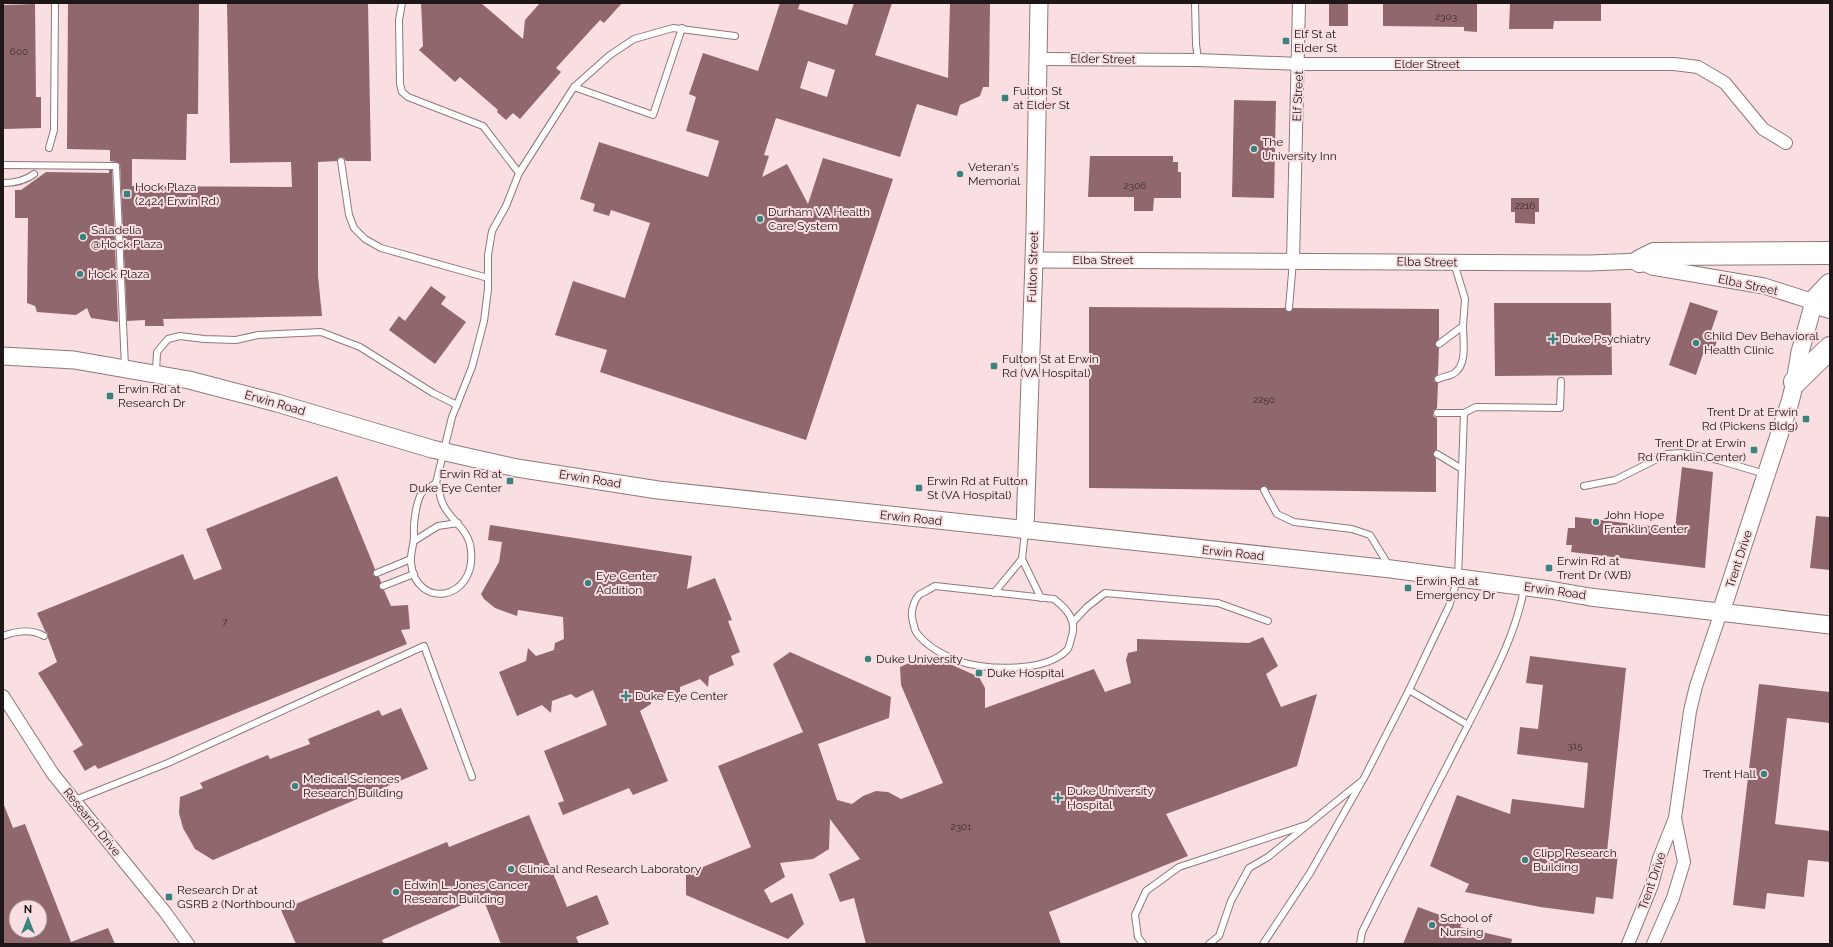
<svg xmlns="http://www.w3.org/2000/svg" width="1833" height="947" viewBox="0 0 1833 947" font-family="Raleway,sans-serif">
	<rect width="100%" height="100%" fill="#fadfe2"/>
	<g fill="#8f676c" fill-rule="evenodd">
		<path d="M68,3H199L198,114H187L186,160L132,159V186L292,187L291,162L230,163L227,3H368L371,161H346L344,158L341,157L337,161L318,162V276L322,316L163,319L164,326H145V320L127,321L120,164L116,162L110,161V150L67,149Z"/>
		<path d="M421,3H481L523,39L525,20L540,3H622L604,23L600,20L556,68L561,72L520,119L513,113L506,120L497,112L498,110L460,77L455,82L419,50L423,46Z"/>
		<path d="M780,3H800L798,9L847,25L854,3H892L875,55L948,78L950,3H990L989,87H983L980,96L960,105L957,116L917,104L900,157L776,118L764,155L769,156L762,177L787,164L808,204L823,158L893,179L806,440L600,372L607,350L555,335L573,281L625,298L650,223L611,210L609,216L593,211L595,204L580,199L599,142L708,177L719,141L686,131L696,97L689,94L703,53L758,71ZM808,61L835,70L827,97L800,88Z"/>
		<rect x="1329" y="3" width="19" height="23"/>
		<path d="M1383,3H1477V32L1464,31V27L1383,26Z"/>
		<path d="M1510,3H1601V21H1554L1553,29H1509Z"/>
		<path d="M35,4L36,97H41V128L3,129V5Z"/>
		<path d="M1234,100L1276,101L1274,198L1232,197Z"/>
		<path d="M1090,156H1173V162H1178V172H1181V198H1154L1153,211H1134V197H1088Z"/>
		<path d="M109,170H112L118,322L91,318L87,308L76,315L37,312L35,306L27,303L28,218H15V190H21L46,172L109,173Z"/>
		<path d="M1511,198H1539V212H1535V224L1515,223V212H1511Z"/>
		<path d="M431,286L446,297L441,304L466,322L435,364L389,330L399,316L405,321Z"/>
		<path d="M1690,302L1718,311L1710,334L1718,337L1714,350L1705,348L1696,375L1669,365Z"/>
		<path d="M1494,303H1611L1612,375L1495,376Z"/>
		<path d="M1089,307L1285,308L1289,312L1293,308L1439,309V339L1435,344L1439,348L1438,374L1434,379L1435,382L1438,383L1437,408L1433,413V416L1437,418V450L1433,454L1436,459V492L1269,490L1264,486L1260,490L1089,488Z"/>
		<path d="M1682,467L1713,472L1705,568L1571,552L1572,545H1566L1568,528H1575V517L1675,529Z"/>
		<path d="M337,476L375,569L373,572V575L379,577L381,582L379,588L384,590L391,606L408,605L410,629L401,630L407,644L98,769L95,765L85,771L73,751L83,745L38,673L57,662L48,638V634L45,631L37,613L183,554L194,580L222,569L206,529Z"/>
		<path d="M1816,516L1830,517V570L1810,568Z"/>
		<path d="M490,525L692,556L687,589L715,578L732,620L728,621L740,652L731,656L734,665L709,676L708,687L700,679L680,687V703L671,691L651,699V704L640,711L668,781L633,795L629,788L563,815L558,803L564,801L544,751L607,725L593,690L576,698L571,694L552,701L551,713L542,705L517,716L499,672L526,661L528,648L536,656L554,650L555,643L564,639L563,617L518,610L517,616L495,608L484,599L481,594L499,562L502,542L488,540Z"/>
		<path d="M1263,637L1278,666L1266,674L1281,707L1317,694L1297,766L1166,814L1188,856L1049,912L1061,944H866L854,898L840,902L829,874L860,859L830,819L829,849L813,859L780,863L785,877L764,890L771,903L792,893L804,924L788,939L686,895V874L751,847L718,766L803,732L773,664L790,652L891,697L889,718L818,744L837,800L852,804L863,796L876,791L888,792L901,799L943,783L901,685L900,667L920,658L941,660L979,677L985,688V708L1094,669L1105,692L1131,683L1126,660L1128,653L1137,651V639L1249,643Z"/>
		<path d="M1530,656L1626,668L1607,852L1618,854L1613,899L1596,897L1594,914L1540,907L1465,892L1469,884L1430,866L1457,795L1510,814L1512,799L1584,808L1588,763L1517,754L1520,727L1538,729L1543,685L1526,683Z"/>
		<path d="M1759,684L1830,692V723L1787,718L1775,824L1830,831V862L1808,860L1804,897L1767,893L1765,909L1733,905Z"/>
		<path d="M401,708L428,769L213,860L195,849L183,828L179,813L180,797L203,788L200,783L268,755L270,759L310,744L308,739L379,710L382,716Z"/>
		<path d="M4,805L13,828L25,824L71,942L108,928L115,944H3ZM16,907H40V931H16Z"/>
		<path d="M529,815L567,907L597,895L609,924L576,937L579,944H501L482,896L382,940L384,944H296L281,910L447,842L449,847Z"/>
		<path d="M1418,907L1462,923L1460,927L1512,939L1511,944H1403Z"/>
	</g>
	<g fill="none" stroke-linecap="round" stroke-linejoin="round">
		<g stroke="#8f777a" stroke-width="8">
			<g id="service">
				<path d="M402,3L399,20L400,84L402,92L408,97L483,126L519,173"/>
				<path d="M1195,3L1196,44L1198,60"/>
				<path d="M574,87L653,115L682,28"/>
				<path d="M49,148L54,130L55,3"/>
				<path d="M341,161L349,215L354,228L365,239L381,248L488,278"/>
				<path d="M3,165L116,166L125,367"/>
				<path d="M3,183C15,183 25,181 34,174"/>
				<path d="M1289,308L1293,261"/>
				<path d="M1439,344L1463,326L1465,299L1454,263"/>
				<path d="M156,373L157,352L168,339L180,336L204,339L236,340L258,335L321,332L360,347L433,393L457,405"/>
				<path d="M1438,379C1443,377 1449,376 1453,374C1468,366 1463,340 1463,326"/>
				<path d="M1437,413H1464L1462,469"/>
				<path d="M1464,413L1476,407L1560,408L1561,381"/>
				<path d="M436,483L452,417L472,367L484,321L488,289V255L492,231L506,206L519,173L574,87L610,55L634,39L673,28L735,36"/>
				<path d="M436,483C441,492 439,499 445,508C454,523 470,531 471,551C476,601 416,610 411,563C410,553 414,545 414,536C413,524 416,504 421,494C424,490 432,486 436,483Z"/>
				<path d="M1584,486L1615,480L1667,454L1682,453L1718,460L1765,474"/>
				<path d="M1264,490L1277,514L1294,522L1352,529L1370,535L1389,566"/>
				<path d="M414,541L438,526L458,523"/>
				<path d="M1022,559L1025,532"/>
				<path d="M377,573L411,559"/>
				<path d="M383,586L414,574"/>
				<path d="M935,586L1054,599C1067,609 1078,621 1071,639C1070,643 1069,648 1067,650C1045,673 986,670 958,661C943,655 926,646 916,632C914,628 913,622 912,617C911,611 914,600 919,595C924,592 930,589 935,586Z"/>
				<path d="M994,593L1022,559L1041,598"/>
				<path d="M1073,622L1087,607L1105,593L1218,603L1268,621"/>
				<path d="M3,636C16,631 32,629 44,636"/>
				<path d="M1468,725C1490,681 1515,638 1524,589"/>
				<path d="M75,800L168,763L424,646L472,777"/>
				<path d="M1143,944L1138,937L1135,915L1146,891L1179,867L1306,825"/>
				<path d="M1209,944L1219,936L1231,901L1249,868L1268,857L1363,780L1409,690L1449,606L1458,578L1462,469L1437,454"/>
				<path d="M1263,944L1310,873L1361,783"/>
				<path d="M1360,944L1362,932L1381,894L1468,725L1409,690"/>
			</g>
		</g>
		<g stroke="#8f777a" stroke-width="14">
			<g id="minor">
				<path d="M1038,59L1198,60L1299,64H1674L1698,67L1725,83L1763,129L1786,143"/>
				<path d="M1293,261L1299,3"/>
				<path d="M3,696L53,774L165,912L188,944"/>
				<path d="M1628,944L1652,885L1659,858L1675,818L1690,711L1696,686L1721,612"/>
				<path d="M1653,944L1673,898L1684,862L1675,818"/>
			</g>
		</g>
		<g stroke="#8f777a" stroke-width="17">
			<path id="tertiary" d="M1034,260L1590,263L1640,261L1652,267L1764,286L1814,302"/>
		</g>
		<g stroke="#8f777a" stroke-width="19">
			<g id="secondary">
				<path d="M3,356L74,360L189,380L277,403L432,449L517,468L658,490L1391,569L1550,590L1590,597L1830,625"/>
				<path d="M1025,530L1035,230L1039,3"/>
				<path d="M1721,612L1790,402L1795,382L1800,352L1814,302"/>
			</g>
		</g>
		<g stroke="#8f777a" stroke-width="24">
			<g id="motorway">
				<path d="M1640,261L1654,254L1830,253"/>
				<path d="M1830,285L1814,302L1830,307"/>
				<path d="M1795,382L1830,348"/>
			</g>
		</g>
		<use href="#service" stroke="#fff" stroke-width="6"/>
		<use href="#minor" stroke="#fff" stroke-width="12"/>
		<use href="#tertiary" stroke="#fff" stroke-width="15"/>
		<use href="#secondary" stroke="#fff" stroke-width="17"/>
		<use href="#motorway" stroke="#fff" stroke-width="22"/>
	</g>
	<g fill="#3a827e" stroke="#fadfe2" stroke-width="1.5">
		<rect x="1282" y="37" width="8" height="8" rx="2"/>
		<rect x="1001" y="94" width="8" height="8" rx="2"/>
		<circle cx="1254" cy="149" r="4"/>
		<circle cx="960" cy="174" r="4"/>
		<rect x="123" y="190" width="8" height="8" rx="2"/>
		<circle cx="760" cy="219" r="4"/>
		<circle cx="83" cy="237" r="4"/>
		<circle cx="80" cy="274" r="4"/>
		<path d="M1551 333h4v4h4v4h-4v4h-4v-4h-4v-4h4z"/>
		<circle cx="1696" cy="343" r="4"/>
		<rect x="990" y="362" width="8" height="8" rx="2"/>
		<rect x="106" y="392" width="8" height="8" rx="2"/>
		<rect x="1802" y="415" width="8" height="8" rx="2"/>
		<rect x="1750" y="446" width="8" height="8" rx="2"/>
		<rect x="506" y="477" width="8" height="8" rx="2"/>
		<rect x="915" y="484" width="8" height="8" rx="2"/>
		<circle cx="1596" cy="522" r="4"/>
		<rect x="1545" y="564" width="8" height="8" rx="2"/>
		<circle cx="588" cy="583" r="4"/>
		<rect x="1404" y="584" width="8" height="8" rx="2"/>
		<circle cx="868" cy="659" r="4"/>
		<rect x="975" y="669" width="8" height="8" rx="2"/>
		<path d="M624 690h4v4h4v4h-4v4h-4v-4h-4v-4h4z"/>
		<circle cx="1764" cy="774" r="4"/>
		<circle cx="295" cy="786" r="4"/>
		<path d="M1056 792h4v4h4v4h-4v4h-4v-4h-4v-4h4z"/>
		<circle cx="1525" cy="860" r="4"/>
		<circle cx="511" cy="869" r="4"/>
		<circle cx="396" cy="892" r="4"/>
		<rect x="165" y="893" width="8" height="8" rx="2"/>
		<circle cx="1432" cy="925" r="4"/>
	</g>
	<g text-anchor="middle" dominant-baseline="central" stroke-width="4" stroke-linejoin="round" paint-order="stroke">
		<g font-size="10" fill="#3b2a2c">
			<text x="1446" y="16">2303</text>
			<text x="19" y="51">600</text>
			<text x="1135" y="185">2306</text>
			<text x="1525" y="205">2216</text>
			<text x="1264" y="399">2250</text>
			<text x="225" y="621">7</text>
			<text x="1575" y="745">315</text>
			<text x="961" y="826">2301</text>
		</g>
		<g font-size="12" fill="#1f1617" stroke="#fadfe2" text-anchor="start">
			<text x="1294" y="34">Elf St at<tspan x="1294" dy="14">Elder St</tspan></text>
			<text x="1013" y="91">Fulton St<tspan x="1013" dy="14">at Elder St</tspan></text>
			<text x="1262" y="142">The<tspan x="1262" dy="14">University Inn</tspan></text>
			<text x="968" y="167">Veteran's<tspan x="968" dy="14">Memorial</tspan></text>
			<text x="135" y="187">Hock Plaza<tspan x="135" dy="14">(2424 Erwin Rd)</tspan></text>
			<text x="768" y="212">Durham VA Health<tspan x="768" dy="14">Care System</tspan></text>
			<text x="91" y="230">Saladelia<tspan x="91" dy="14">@Hock Plaza</tspan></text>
			<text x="88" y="274">Hock Plaza</text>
			<text x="1704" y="336">Child Dev Behavioral<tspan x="1704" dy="14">Health Clinic</tspan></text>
			<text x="1562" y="339">Duke Psychiatry</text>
			<text x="1002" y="359">Fulton St at Erwin<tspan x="1002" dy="14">Rd (VA Hospital)</tspan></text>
			<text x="118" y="389">Erwin Rd at<tspan x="118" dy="14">Research Dr</tspan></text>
			<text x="1798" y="412" text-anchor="end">Trent Dr at Erwin<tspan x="1798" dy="14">Rd (Pickens Bldg)</tspan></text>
			<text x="1746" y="443" text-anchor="end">Trent Dr at Erwin<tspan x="1746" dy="14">Rd (Franklin Center)</tspan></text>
			<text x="502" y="474" text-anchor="end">Erwin Rd at<tspan x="502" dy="14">Duke Eye Center</tspan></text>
			<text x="927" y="481">Erwin Rd at Fulton<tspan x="927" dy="14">St (VA Hospital)</tspan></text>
			<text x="1604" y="515">John Hope<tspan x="1604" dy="14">Franklin Center</tspan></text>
			<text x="1557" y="561">Erwin Rd at<tspan x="1557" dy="14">Trent Dr (WB)</tspan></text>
			<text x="596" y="576">Eye Center<tspan x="596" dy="14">Addition</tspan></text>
			<text x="1416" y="581">Erwin Rd at<tspan x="1416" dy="14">Emergency Dr</tspan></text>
			<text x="876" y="659">Duke University</text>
			<text x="987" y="673">Duke Hospital</text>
			<text x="635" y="696">Duke Eye Center</text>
			<text x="1756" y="774" text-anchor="end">Trent Hall</text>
			<text x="303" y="779">Medical Sciences<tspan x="303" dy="14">Research Building</tspan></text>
			<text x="1067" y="791">Duke University<tspan x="1067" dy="14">Hospital</tspan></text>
			<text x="1533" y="853">Clipp Research<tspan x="1533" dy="14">Building</tspan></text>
			<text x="519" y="869">Clinical and Research Laboratory</text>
			<text x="404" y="885">Edwin L. Jones Cancer<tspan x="404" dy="14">Research Building</tspan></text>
			<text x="177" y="890">Research Dr at<tspan x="177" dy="14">GSRB 2 (Northbound)</tspan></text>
			<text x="1440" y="918">School of<tspan x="1440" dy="14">Nursing</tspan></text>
		</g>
		<g font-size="12" fill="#1f1617" stroke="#fadfe2">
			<text transform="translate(1103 59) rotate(1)">Elder Street</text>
			<text x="1427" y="64">Elder Street</text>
			<text transform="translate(1298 96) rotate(-88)">Elf Street</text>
			<text x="1103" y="260">Elba Street</text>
			<text transform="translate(1427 262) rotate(1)">Elba Street</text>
			<text transform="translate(1033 267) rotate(-88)">Fulton Street</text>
			<text transform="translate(1748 285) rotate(12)">Elba Street</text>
			<text transform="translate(275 403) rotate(16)">Erwin Road</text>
			<text transform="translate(590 479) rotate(9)">Erwin Road</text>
			<text transform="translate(911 518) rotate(6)">Erwin Road</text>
			<text transform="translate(1233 553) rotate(6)">Erwin Road</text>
			<text transform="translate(1739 559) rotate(-72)">Trent Drive</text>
			<text transform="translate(1555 591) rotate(8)">Erwin Road</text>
			<text transform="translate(92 822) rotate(51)">Research Drive</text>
			<text transform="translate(1652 881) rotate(-71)">Trent Drive</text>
		</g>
	</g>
	<rect width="1833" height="947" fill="none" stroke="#1f1617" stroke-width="8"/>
	<g transform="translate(28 919)"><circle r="19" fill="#fadfe2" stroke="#a28f91"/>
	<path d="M0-3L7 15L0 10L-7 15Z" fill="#3a827e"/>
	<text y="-6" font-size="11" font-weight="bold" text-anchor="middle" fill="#1f1617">N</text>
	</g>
</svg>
